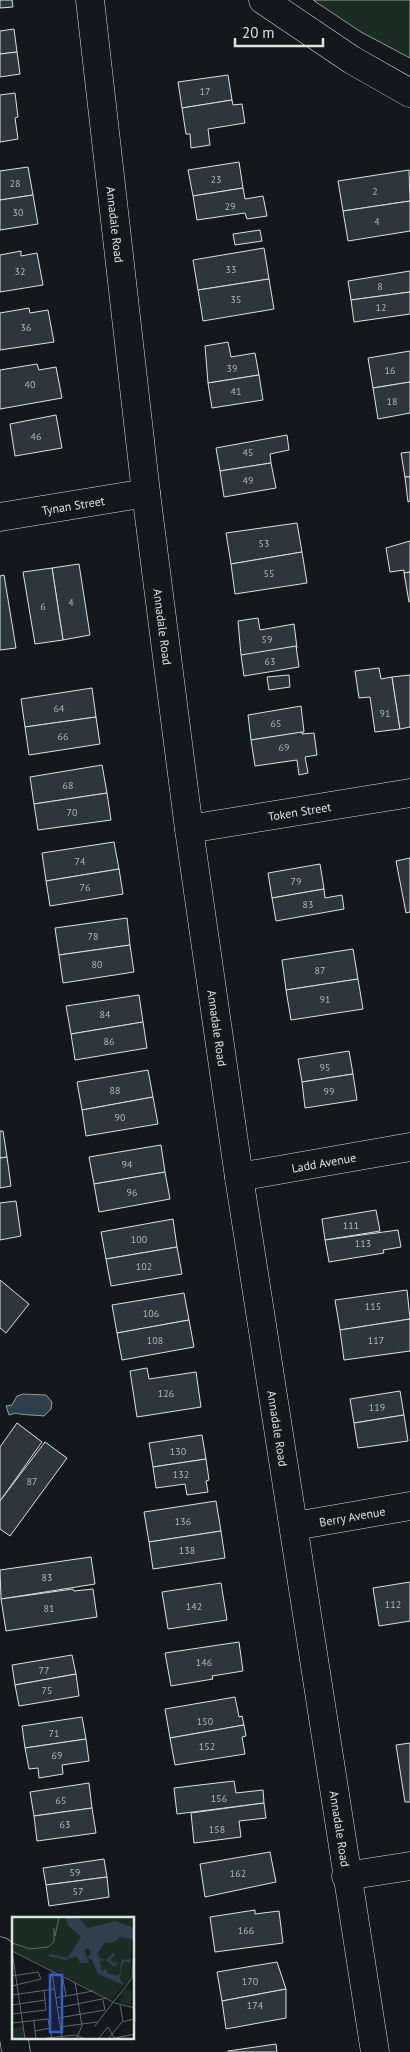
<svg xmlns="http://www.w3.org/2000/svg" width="410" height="2052" viewBox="0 0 410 2052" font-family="'PT Sans',sans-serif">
	<rect width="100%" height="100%" fill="#14181c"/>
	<path fill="#1a2d24" stroke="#939e99" d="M313,0H410V58L361,32Z"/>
	<path fill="#2f3f4d" stroke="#939e99" d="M23,1394L46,1395L52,1402L51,1409L44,1416C37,1415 20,1415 16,1413L9,1415L6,1406L12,1405L17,1396Z"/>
	<g fill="#2c363c" stroke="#d8e6dc">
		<path d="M0,0H12L13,7L0,8Z"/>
		<path d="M14,29L17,52L0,54V31Z"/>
		<path d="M17,52L20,74L0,77V54Z"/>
		<path d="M228,75L232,100L182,108L178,82Z"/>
		<path d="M15,93L18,117L15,118L18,139L0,142V95Z"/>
		<path d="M232,100L233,105L242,104L245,123L208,129L210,145L191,148L190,134H186L182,108Z"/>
		<path d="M239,162L243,188L193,196L188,170Z"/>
		<path d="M28,167L33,195L0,200V171Z"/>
		<path d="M409,170L410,201L343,211L338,181Z"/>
		<path d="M243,188L245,199L263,196L267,216L247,219L245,213L197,220L193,196Z"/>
		<path d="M33,195L38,224L0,230V200Z"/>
		<path d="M410,201V231L348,241L343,211Z"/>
		<path d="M260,230L262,241L235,245L233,234Z"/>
		<path d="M264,248L269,279L198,290L193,260Z"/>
		<path d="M21,251V256L37,253L43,285L0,292V255Z"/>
		<path d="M410,271V292L351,300L348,281Z"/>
		<path d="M269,279L274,309L203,321L198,290Z"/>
		<path d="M410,292V314L354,322L351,300Z"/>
		<path d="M29,308L30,313L48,310L54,342L0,350V313Z"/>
		<path d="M228,342L231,357L255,353L259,375L208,383L205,346Z"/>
		<path d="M410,351V382L373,388L368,358Z"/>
		<path d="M37,364L39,370L56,367L62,398L0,409V370Z"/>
		<path d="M259,375L263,400L212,408L208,383Z"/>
		<path d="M410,382V413L378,419L373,388Z"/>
		<path d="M56,415L62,448L15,456L10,424Z"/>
		<path d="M287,435L289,450L270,454L271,463L220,471L216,448Z"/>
		<path d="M410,452V477H405L401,453Z"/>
		<path d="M271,463L276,488L224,497L220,471Z"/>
		<path d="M405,477H410V501L408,502Z"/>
		<path d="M297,523L302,552L231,564L226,533Z"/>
		<path d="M410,541V572L404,573V570L390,572L386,548Z"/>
		<path d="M302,552L307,583L235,594L231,564Z"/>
		<path d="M79,564L90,635L63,640L52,568Z"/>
		<path d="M52,568L63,640L35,644L23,572Z"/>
		<path d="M410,572V602H409L404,573Z"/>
		<path d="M4,575L16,648L0,650V576Z"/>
		<path d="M258,618L260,630L294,624L297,648L241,655L238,621Z"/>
		<path d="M296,646L299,667L244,676L241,655Z"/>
		<path d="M379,668L381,679L392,677L400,729L375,732L370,697L359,698L355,671Z"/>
		<path d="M289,675L290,687L269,690L267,677Z"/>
		<path d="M410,675V727L400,729L392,677Z"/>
		<path d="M92,688L96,717L25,727L21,699Z"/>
		<path d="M301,706L304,732L251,740L248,715Z"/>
		<path d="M96,717L100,744L29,755L25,727Z"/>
		<path d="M302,732V734L314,733L317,755L305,757L308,773L299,775L297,760L255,766L251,740Z"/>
		<path d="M102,765L107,793L34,804L30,777Z"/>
		<path d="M107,793L111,820L38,830L34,804Z"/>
		<path d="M114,842L119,869L46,881L42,853Z"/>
		<path d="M410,858V912L406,913L396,861Z"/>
		<path d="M320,864L324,889L272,898L268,873Z"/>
		<path d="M119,869L123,894L50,906L46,881Z"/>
		<path d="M324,889L325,898L342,895L344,909L276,921L272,898Z"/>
		<path d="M127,918L130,945L59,955L55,928Z"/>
		<path d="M130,945L134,972L63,983L59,955Z"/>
		<path d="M353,949L358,979L286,990L282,960Z"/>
		<path d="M358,979L363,1009L291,1020L286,990Z"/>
		<path d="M139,995L143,1022L71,1034L66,1006Z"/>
		<path d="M143,1022L147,1048L75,1060L71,1034Z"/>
		<path d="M349,1051L353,1074L302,1082L298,1059Z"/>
		<path d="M148,1070L153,1097L82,1110L77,1082Z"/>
		<path d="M353,1074L357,1100L305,1108L302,1082Z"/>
		<path d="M153,1097L158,1124L86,1136L82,1110Z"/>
		<path d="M0,1131H3L7,1157L0,1158Z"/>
		<path d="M161,1145L165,1172L94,1184L89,1157Z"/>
		<path d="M7,1157L11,1186L0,1188V1158Z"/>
		<path d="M165,1172L170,1199L99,1212L94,1184Z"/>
		<path d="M16,1201L21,1236L0,1240V1203Z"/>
		<path d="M376,1210L380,1231L325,1240L322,1219Z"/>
		<path d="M173,1219L177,1247L106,1259L101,1232Z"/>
		<path d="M398,1230L401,1247L383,1250L384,1253L329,1262L325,1240Z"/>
		<path d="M177,1247L182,1274L111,1286L106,1259Z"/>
		<path d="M0,1280L29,1304L6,1333L0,1328Z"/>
		<path d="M407,1290L410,1319L340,1330L335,1300Z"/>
		<path d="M184,1293L189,1320L117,1333L112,1305Z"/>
		<path d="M410,1319V1351L344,1360L340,1330Z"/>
		<path d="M189,1320L194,1347L122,1360L117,1333Z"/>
		<path d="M147,1368L149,1379L196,1372L201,1407L137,1417L130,1371Z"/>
		<path d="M400,1391L404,1415L354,1423L350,1399Z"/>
		<path d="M404,1415L408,1441L358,1448L354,1423Z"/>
		<path d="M17,1423L42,1442L0,1501V1447Z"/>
		<path d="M202,1435L206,1459L153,1467L149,1443Z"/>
		<path d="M45,1442L67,1458L10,1536L0,1529V1501Z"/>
		<path d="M206,1459L209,1480L206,1481L208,1492L187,1495L185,1484L156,1488L153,1467Z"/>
		<path d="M216,1501L221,1531L149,1542L144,1512Z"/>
		<path d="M221,1531L225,1558L153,1569L149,1542Z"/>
		<path d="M91,1557L95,1584L1,1599L0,1570Z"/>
		<path d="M410,1582V1621L379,1626L373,1588Z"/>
		<path d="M221,1583L227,1620L168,1629L162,1592Z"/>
		<path d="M73,1589L74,1591L93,1589L97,1617L6,1631L1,1599Z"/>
		<path d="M239,1642L243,1671L212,1676L213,1679L171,1686L165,1653Z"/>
		<path d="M72,1655L76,1674L15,1685L12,1665Z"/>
		<path d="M76,1674L79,1696L19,1706L15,1685Z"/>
		<path d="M235,1697L239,1717L242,1716L244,1725L170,1738L165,1709Z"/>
		<path d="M82,1717L86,1739L25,1748L22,1726Z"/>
		<path d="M244,1725L246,1736L242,1737L245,1754L175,1765L170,1738Z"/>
		<path d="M86,1739L89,1761L62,1765L63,1774L39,1778L38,1768L29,1769L25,1748Z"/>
		<path d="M410,1743V1802H405L396,1745Z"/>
		<path d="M234,1781L236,1793L263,1790L264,1803L177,1814L174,1788Z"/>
		<path d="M89,1783L92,1808L34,1816L30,1792Z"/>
		<path d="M264,1803L266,1818L239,1821L241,1837L194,1843L191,1813Z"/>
		<path d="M92,1808L96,1833L37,1841L34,1816Z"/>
		<path d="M270,1852L276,1882L205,1897L200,1864Z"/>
		<path d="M104,1859L107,1877L46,1885L43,1868Z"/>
		<path d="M107,1877L109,1897L49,1906L46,1885Z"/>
		<path d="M255,1910V1914L279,1911L283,1943L215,1952L210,1917Z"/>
		<path d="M277,1962L286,1989L222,2001L217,1972Z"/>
		<path d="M286,1989V2018L226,2029L222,2001Z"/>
		<path d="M276,2044L277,2052H228V2051Z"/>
	</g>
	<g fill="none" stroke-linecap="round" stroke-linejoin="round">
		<g stroke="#d8e6dc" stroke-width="29">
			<g id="minor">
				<path id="s1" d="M90,0L146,493L189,829L239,1177L375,2052"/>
				<path d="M263,0L352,60L410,93"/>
				<path id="s2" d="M0,517L146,493"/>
				<path id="s3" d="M189,829L410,793"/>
				<path id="s4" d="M239,1177L410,1147"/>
				<path id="s5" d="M295,1526L410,1506"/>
				<path d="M346,1876L410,1866"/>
				<path d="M0,1951L16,2052"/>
			</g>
		</g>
		<use href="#minor" stroke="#14181c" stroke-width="28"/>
	</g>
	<g text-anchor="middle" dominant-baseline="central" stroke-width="4" stroke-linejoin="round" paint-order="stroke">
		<g font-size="10" fill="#adbab4">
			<text x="205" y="91">17</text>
			<text x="216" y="179">23</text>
			<text x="15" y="183">28</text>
			<text x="375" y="191">2</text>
			<text x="230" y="206">29</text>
			<text x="18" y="212">30</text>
			<text x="377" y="221">4</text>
			<text x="231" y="269">33</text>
			<text x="20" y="271">32</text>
			<text x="380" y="286">8</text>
			<text x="236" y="299">35</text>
			<text x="381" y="307">12</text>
			<text x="26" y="327">36</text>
			<text x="232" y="368">39</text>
			<text x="390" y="370">16</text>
			<text x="30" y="384">40</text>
			<text x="236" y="391">41</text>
			<text x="392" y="401">18</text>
			<text x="36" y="436">46</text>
			<text x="248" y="452">45</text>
			<text x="248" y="480">49</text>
			<text x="264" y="543">53</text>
			<text x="269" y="573">55</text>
			<text x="71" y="602">4</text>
			<text x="43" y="606">6</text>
			<text x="267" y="639">59</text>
			<text x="270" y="661">63</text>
			<text x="59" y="708">64</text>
			<text x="385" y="713">91</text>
			<text x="276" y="723">65</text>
			<text x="63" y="736">66</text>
			<text x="284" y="747">69</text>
			<text x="68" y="785">68</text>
			<text x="72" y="812">70</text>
			<text x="80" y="861">74</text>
			<text x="296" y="881">79</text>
			<text x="85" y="887">76</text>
			<text x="308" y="904">83</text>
			<text x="93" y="936">78</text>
			<text x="97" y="964">80</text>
			<text x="320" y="970">87</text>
			<text x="325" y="999">91</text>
			<text x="105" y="1014">84</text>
			<text x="109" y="1041">86</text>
			<text x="325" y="1067">95</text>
			<text x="115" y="1090">88</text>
			<text x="329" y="1091">99</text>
			<text x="120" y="1117">90</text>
			<text x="127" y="1164">94</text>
			<text x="132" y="1192">96</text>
			<text x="351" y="1225">111</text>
			<text x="139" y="1239">100</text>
			<text x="363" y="1243">113</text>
			<text x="144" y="1266">102</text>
			<text x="373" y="1306">115</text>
			<text x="151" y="1313">106</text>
			<text x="155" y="1340">108</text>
			<text x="376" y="1340">117</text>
			<text x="166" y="1393">126</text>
			<text x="377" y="1407">119</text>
			<text x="178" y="1451">130</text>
			<text x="181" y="1474">132</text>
			<text x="32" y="1481">87</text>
			<text x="183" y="1521">136</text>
			<text x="187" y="1550">138</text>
			<text x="47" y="1577">83</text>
			<text x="393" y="1604">112</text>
			<text x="194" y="1606">142</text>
			<text x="49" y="1608">81</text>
			<text x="204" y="1662">146</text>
			<text x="44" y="1670">77</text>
			<text x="47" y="1690">75</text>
			<text x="205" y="1721">150</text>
			<text x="54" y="1733">71</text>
			<text x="207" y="1746">152</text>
			<text x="57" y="1755">69</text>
			<text x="219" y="1798">156</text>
			<text x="61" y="1800">65</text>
			<text x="65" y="1824">63</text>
			<text x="217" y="1829">158</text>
			<text x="75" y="1872">59</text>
			<text x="238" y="1873">162</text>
			<text x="78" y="1891">57</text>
			<text x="246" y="1930">166</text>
			<text x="250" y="1981">170</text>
			<text x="255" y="2005">174</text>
		</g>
		<g font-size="12" fill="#d8e6dc" stroke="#14181c">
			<text stroke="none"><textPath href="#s1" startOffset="226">Annadale Road</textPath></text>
			<text stroke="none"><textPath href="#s2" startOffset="74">Tynan Street</textPath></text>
			<text stroke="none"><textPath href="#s1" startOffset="631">Annadale Road</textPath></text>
			<text stroke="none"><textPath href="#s3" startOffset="112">Token Street</textPath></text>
			<text stroke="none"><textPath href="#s1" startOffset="1036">Annadale Road</textPath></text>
			<text stroke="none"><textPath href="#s4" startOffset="86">Ladd Avenue</textPath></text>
			<text stroke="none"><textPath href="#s1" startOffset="1441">Annadale Road</textPath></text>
			<text stroke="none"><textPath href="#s5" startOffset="58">Berry Avenue</textPath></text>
			<text stroke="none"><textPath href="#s1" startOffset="1846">Annadale Road</textPath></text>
		</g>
	</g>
	<g transform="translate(12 1917)">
		<rect width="122" height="122" fill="#14181c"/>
		<path d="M0,0H121L118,62L99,83L0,33ZM120,63L114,74L120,68L117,75L120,72L119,88L108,86L109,83L105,85L112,76L102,84ZM11,110L12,122H0V111Z" fill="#1a2d24"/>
		<path d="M53,0H66L76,11L103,4L122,11V23L109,20L102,25L92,26L86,36L87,41L95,43L88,44L89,54L95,52V56L101,58L102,55L103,59L108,57L109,43L119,42L118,46L113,44L110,48L108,61L112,68L86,57L80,43L76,41L79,36L76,31L72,33L77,46H68L65,39L55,42L69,20L57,9Z" fill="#2f3f4d"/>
		<path fill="none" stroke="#2f3f4d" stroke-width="2.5" d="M102,37L96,43L102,48L105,45M37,38L55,42"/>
		<path fill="none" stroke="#626a69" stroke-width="1" d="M43,19L47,0M0,26L18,32L36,30L42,25V11M0,34L103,86L123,91M0,34L13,122M122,43V0M40,55L50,122M0,59L26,55L29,62L0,69M122,59L123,105M51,62L54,79M63,65L70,109L64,122M0,78L42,72M43,81L81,74M0,88L33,83M108,88L111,104M45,91L95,81M0,97L34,93L32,73M46,101L93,93L91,83M22,104L24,122M0,106L36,102L40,122M48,110L85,105M82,110L120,61L121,41M23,114L38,111M34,121L64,118L73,122M103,121L123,117M86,122L96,110L103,122M96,122L110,105L122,102"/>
		<path fill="#305dd8" fill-opacity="0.15" stroke="#305dd8" stroke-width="2.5" d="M38,58H50V115H38Z"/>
		<rect width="122" height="122" fill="none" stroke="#d8e6dc" stroke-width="2.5"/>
	</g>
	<path d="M235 38v8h88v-8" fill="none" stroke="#d8e6dc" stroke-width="2.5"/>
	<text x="242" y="38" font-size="15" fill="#d8e6dc" stroke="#14181c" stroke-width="4" paint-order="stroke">20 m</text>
</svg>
